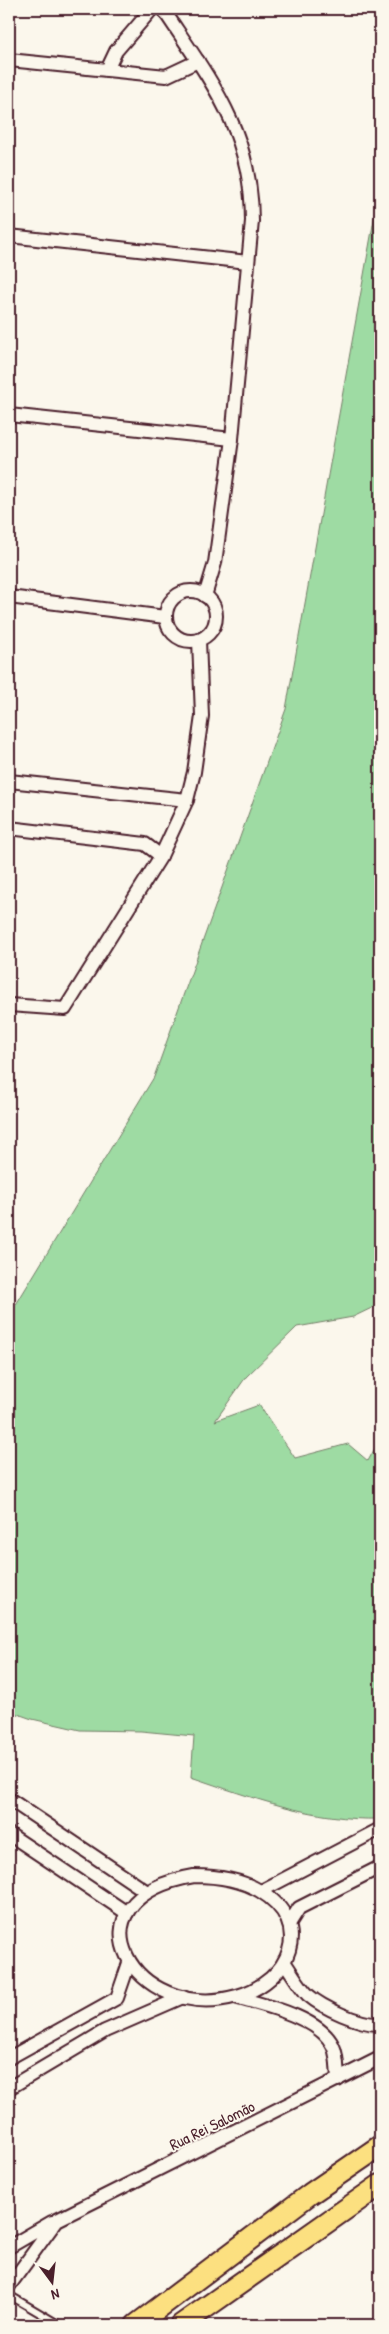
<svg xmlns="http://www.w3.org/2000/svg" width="389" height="2334" viewBox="0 0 389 2334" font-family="'Patrick Hand',sans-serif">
	<rect width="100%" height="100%" fill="#fbf7ec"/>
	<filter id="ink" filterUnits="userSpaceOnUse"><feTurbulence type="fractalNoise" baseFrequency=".02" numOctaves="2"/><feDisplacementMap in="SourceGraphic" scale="10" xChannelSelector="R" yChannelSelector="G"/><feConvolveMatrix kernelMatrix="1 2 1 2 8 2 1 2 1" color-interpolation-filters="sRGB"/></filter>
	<g filter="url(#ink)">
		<path fill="#9edba3" stroke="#747d67" d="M380,186V1304L353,1317L297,1327L246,1377L215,1421L259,1405L295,1458L348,1444L368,1461L380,1439V1819C314,1821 253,1798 191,1777L194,1736L141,1731L80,1730L32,1719L9,1711V1316L154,1077L286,709Z"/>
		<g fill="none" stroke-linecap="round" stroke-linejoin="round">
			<g stroke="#4a1f2b" stroke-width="10">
				<path id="service" d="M9,2295L60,2325"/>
			</g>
			<g stroke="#4a1f2b" stroke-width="16">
				<g id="minor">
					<path d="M163,9C210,80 252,131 252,221L232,439L215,563L205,596"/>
					<path d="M9,60L166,76L198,61"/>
					<path d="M107,70L116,51L152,9"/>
					<path d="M9,236L248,262"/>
					<path d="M9,415L232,439"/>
					<circle cx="191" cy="616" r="25"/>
					<path d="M9,597L165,617"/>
					<path d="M9,781L187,800"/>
					<path d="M9,828L145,844L161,856"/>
					<path d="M9,1005L65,1009L161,856L187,800L194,772L202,716L199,640"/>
					<path d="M9,1799L147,1892"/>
					<path d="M9,1834L127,1913"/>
					<path d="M194,1876C217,1876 240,1879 260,1891C315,1924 290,1981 237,1996C134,2025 60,1899 194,1876Z"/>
					<path d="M261,1891L380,1829"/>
					<path d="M289,1924L299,1908L380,1867"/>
					<path d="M285,1963C292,1973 299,1986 308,1995C323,2008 360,2025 380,2024"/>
					<path d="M235,1997C263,2005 320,2017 333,2046C338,2056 337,2069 338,2080"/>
					<path d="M9,2058L117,1998L129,1963"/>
					<path d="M9,2088L105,2031L183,1997"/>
					<path d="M9,2247L52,2222"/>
					<path d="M9,2286L57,2220L380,2058"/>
				</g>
			</g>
			<g stroke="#4a1f2b" stroke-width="24">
				<g id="primary">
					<path d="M136,2325L310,2194L380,2146"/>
					<path d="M181,2325L380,2185"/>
				</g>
			</g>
			<use href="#service" stroke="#fbf7ec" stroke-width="6"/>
			<use href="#minor" stroke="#fbf7ec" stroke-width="12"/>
			<use href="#primary" stroke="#fce080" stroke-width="20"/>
		</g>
	</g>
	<g text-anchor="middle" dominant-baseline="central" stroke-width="4" stroke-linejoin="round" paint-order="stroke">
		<g font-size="16" fill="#4a1f2b" stroke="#fbf7ec">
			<text transform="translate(212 2125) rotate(-26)">Rua Rei Salomão</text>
		</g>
	</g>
	<rect width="389" height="2334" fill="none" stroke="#fbf7ec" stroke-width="30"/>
	<rect x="15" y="15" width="359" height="2304" fill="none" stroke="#4a1f2b" stroke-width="2" filter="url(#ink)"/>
	<g transform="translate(52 2282) rotate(165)" stroke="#fbf7ec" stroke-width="4" paint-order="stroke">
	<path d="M0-4L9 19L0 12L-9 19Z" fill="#4a1f2b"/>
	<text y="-8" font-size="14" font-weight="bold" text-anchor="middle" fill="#4a1f2b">N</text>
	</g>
</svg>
